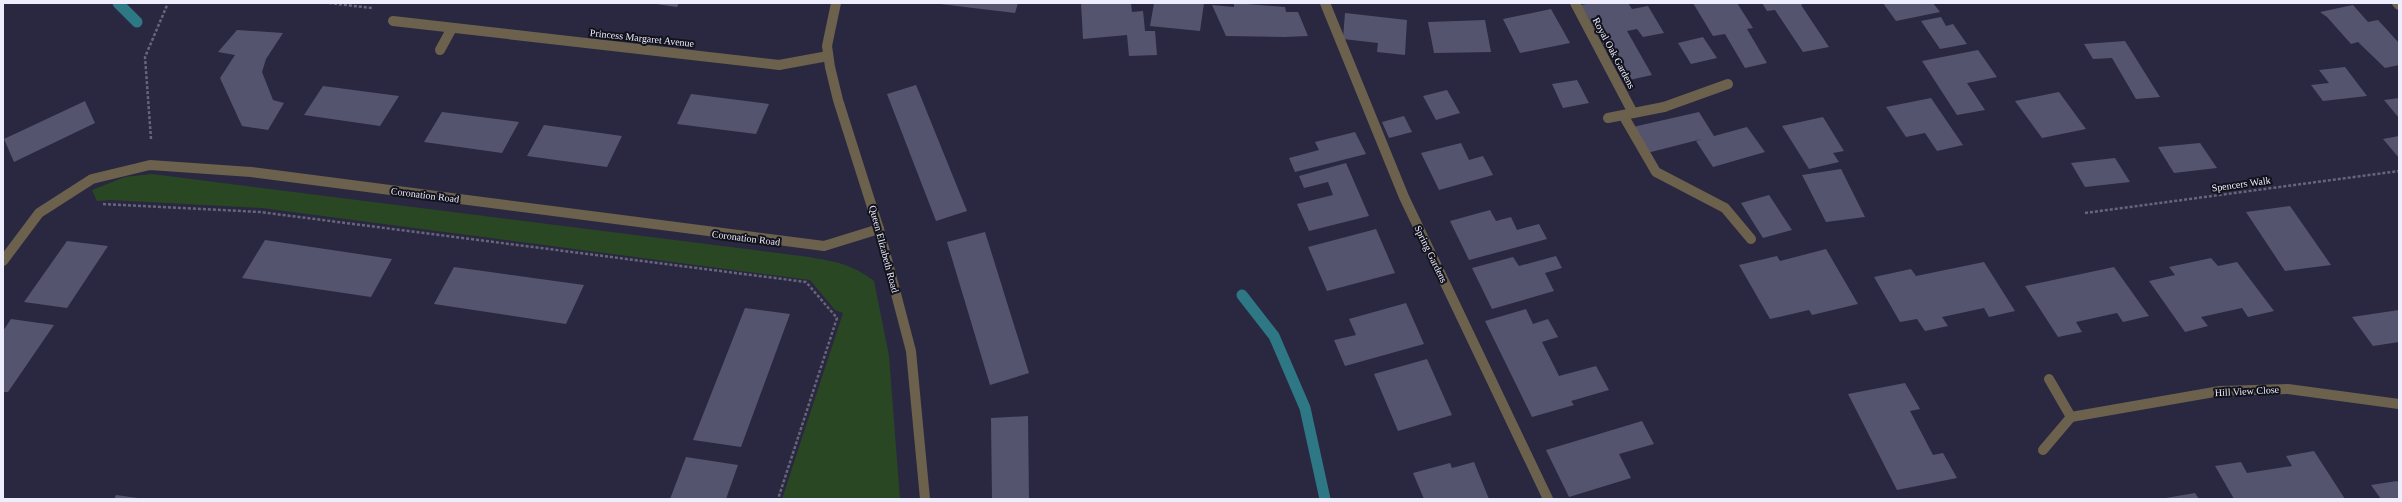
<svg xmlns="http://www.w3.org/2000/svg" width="2402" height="502" viewBox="0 0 2402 502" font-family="Georgia,serif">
	<rect width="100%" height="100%" fill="#292840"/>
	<path fill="#2a4723" d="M152,174L809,257C836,262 852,264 874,281L889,356L900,499H782L843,313L835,310L810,280L262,208L111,200L97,201L92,190L125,177Z"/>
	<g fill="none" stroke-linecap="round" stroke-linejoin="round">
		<g stroke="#2e7784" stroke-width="11">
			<path d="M118,3L137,22"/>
			<path d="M1242,295L1274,336L1305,408L1325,499"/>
		</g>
	</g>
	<g fill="#55546f">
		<path d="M649,3H679L677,7Z"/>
		<path d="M932,3H1018L1015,13Z"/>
		<path d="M1081,3H1131L1132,12L1143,11L1145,31H1155L1157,55L1129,56L1127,35L1083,39Z"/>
		<path d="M1154,3H1204L1200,31L1150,26Z"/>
		<path d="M1234,3L1285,7L1286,12H1298L1308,36L1284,37L1226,36L1212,5L1234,7Z"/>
		<path d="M1592,3H1628L1632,9L1648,6L1664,33L1643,37L1637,29L1627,31L1652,75L1625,81L1581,5Z"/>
		<path d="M1693,3H1737L1753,28L1747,29L1767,63L1745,68L1725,34L1713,36Z"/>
		<path d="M1762,3H1805L1801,5L1829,47L1803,52L1775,10L1767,11Z"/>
		<path d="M1883,3H1933L1940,12L1896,21Z"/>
		<path d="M2353,5L2368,22L2378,20L2399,43V65L2385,68L2358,42L2351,44L2327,17L2320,12Z"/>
		<path d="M1551,9L1570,43L1520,53L1503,19Z"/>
		<path d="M1345,13L1407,20L1405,55L1377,52L1378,43L1343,39Z"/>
		<path d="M1941,17L1946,26L1953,24L1967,44L1940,49L1921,21Z"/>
		<path d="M1485,20L1491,52L1434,53L1428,22Z"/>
		<path d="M237,30L283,33L266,59L262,72L273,100L284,103L268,130L242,126L220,78L235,55L218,52Z"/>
		<path d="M1703,37L1717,58L1691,64L1678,43Z"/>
		<path d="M2125,41L2160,97L2136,99L2112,58L2093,59L2084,44Z"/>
		<path d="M1978,50L1997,77L1967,83L1985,110L1957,115L1922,61Z"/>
		<path d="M2345,67L2367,96L2323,101L2311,85L2329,83L2319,70Z"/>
		<path d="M1577,80L1589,103L1563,108L1552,84Z"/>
		<path d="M916,85L967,211L936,221L887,94Z"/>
		<path d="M323,86L399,96L380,126L304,115Z"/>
		<path d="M1447,90L1460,113L1436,120L1423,96Z"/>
		<path d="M2059,92L2086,129L2042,138L2015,101Z"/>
		<path d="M691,94L769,104L756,134L677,124Z"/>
		<path d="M1931,98L1963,145L1937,151L1925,133L1906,137L1886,107Z"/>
		<path d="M2399,98V118L2384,100Z"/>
		<path d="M85,101L95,123L14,162L4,139Z"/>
		<path d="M442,112L519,122L502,153L424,142Z"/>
		<path d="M1699,112L1714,136L1747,127L1765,152L1713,167L1696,141L1702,139L1647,153L1633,127Z"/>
		<path d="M1404,116L1412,132L1389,138L1382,122Z"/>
		<path d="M1823,117L1844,151L1833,153L1839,162L1809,169L1782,126Z"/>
		<path d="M544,125L622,136L607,167L527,156Z"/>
		<path d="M1355,132L1366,154L1295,172L1289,158L1319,150L1315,142Z"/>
		<path d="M2399,136V158L2383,139Z"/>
		<path d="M1461,143L1469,160L1483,156L1493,175L1439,190L1421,153Z"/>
		<path d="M2200,143L2217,168L2174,173L2158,147Z"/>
		<path d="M2115,158L2130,182L2085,187L2071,163Z"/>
		<path d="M1346,163L1369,216L1309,231L1297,204L1333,195L1328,182L1304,188L1299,176Z"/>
		<path d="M1841,169L1865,217L1826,222L1802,175Z"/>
		<path d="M1769,195L1792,230L1763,238L1741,203Z"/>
		<path d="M2290,206L2331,265L2285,271L2246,212Z"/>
		<path d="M1490,210L1496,221L1511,217L1517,230L1539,224L1547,239L1469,260L1450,221Z"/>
		<path d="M1376,229L1395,273L1327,291L1308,247Z"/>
		<path d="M985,232L1029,373L990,385L947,242Z"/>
		<path d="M265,240L392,259L371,297L242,278Z"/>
		<path d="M67,241L108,246L67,308L24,302Z"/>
		<path d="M1826,249L1858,304L1812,315L1809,310L1770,319L1739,265L1777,256L1780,261Z"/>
		<path d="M1556,256L1562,268L1545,273L1554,291L1492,309L1472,268L1513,257L1519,266Z"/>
		<path d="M2211,258L2218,266L2237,262L2274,311L2248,317L2242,308L2201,317L2208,326L2185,332L2149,281L2175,275L2169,267Z"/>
		<path d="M1984,262L2015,311L1989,317L1984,308L1942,317L1948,326L1925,331L1917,319L1900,322L1874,277L1911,269L1916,276Z"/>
		<path d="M454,267L584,285L566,324L434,304Z"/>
		<path d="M2114,267L2149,316L2123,322L2117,313L2076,322L2082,332L2058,337L2025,286Z"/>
		<path d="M1406,303L1424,344L1345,366L1334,340L1356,335L1349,319Z"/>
		<path d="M745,308L790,314L741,447L693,440Z"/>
		<path d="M1526,309L1533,324L1548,319L1558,337L1542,342L1559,376L1596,366L1609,390L1571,401L1574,405L1532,417L1485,321Z"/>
		<path d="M2399,310V342L2373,346L2352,317Z"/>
		<path d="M11,319L54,325L8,392H3V331Z"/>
		<path d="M1427,359L1452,415L1398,431L1374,374Z"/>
		<path d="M1905,383L1920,409L1910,411L1933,455L1943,453L1957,478L1897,490L1848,394Z"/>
		<path d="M1028,416L1029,499H992L991,418Z"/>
		<path d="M1642,421L1654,444L1619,454L1631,478L1569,497L1546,450Z"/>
		<path d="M2314,451L2345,499H2234L2215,466L2241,462L2247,473L2292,466L2286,456Z"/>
		<path d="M686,457L738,465L726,499H670Z"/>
		<path d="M1474,462L1489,499H1424L1413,473L1450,463L1452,468Z"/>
		<path d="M2397,481L2399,483V499H2381L2371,485Z"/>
		<path d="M2195,493L2199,499L2166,498Z"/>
		<path d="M116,495L138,498V499H114Z"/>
	</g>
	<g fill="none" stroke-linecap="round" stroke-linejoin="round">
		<g stroke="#66657a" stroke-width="2.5" stroke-dasharray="3 2" stroke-linecap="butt">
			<path d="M329,3L372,8"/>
			<path d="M151,139L145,57L168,3"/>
			<path d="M103,204L260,212L806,282L837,318L778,499"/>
			<path d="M2085,213L2399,171"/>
		</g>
		<g stroke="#6b614d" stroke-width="10">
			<path d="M1664,107L1728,84"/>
			<path d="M1623,115L1656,172L1725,208L1751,239"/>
		</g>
		<g stroke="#6b614d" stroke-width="10">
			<path d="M836,3L827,46L830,67L838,100L879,229L911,351L925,499"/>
			<path d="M1325,3L1404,197L1548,499"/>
			<path d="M1575,3L1633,113"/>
			<path d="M393,21L779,65L828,56"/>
			<path d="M440,50L452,28"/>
			<path d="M1608,118L1664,107"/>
			<path d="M3,261L39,213L92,179L150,165L251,172L824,246L879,229"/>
			<path d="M2049,379L2071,417L2220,391L2288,389L2399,404"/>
			<path d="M2043,450L2071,417"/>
		</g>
		<path stroke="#6b614d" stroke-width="10" d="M2397,3L2399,5"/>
	</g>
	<g text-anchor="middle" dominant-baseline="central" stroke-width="4" stroke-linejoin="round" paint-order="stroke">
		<g font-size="10" fill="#ededfd" stroke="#12121d">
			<text transform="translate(642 38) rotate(6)">Princess Margaret Avenue</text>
			<text transform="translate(1614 53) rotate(62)">Royal Oak Gardens</text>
			<text transform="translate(2241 184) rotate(-8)">Spencers Walk</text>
			<text transform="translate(425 195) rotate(7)">Coronation Road</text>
			<text transform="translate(746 238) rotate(7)">Coronation Road</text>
			<text transform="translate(884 249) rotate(75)">Queen Elizabeth Road</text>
			<text transform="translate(1431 254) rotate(64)">Spring Gardens</text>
			<text transform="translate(2247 391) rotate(-3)">Hill View Close</text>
		</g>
	</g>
	<rect width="2402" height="502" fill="none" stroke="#ededfd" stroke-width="8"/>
</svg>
